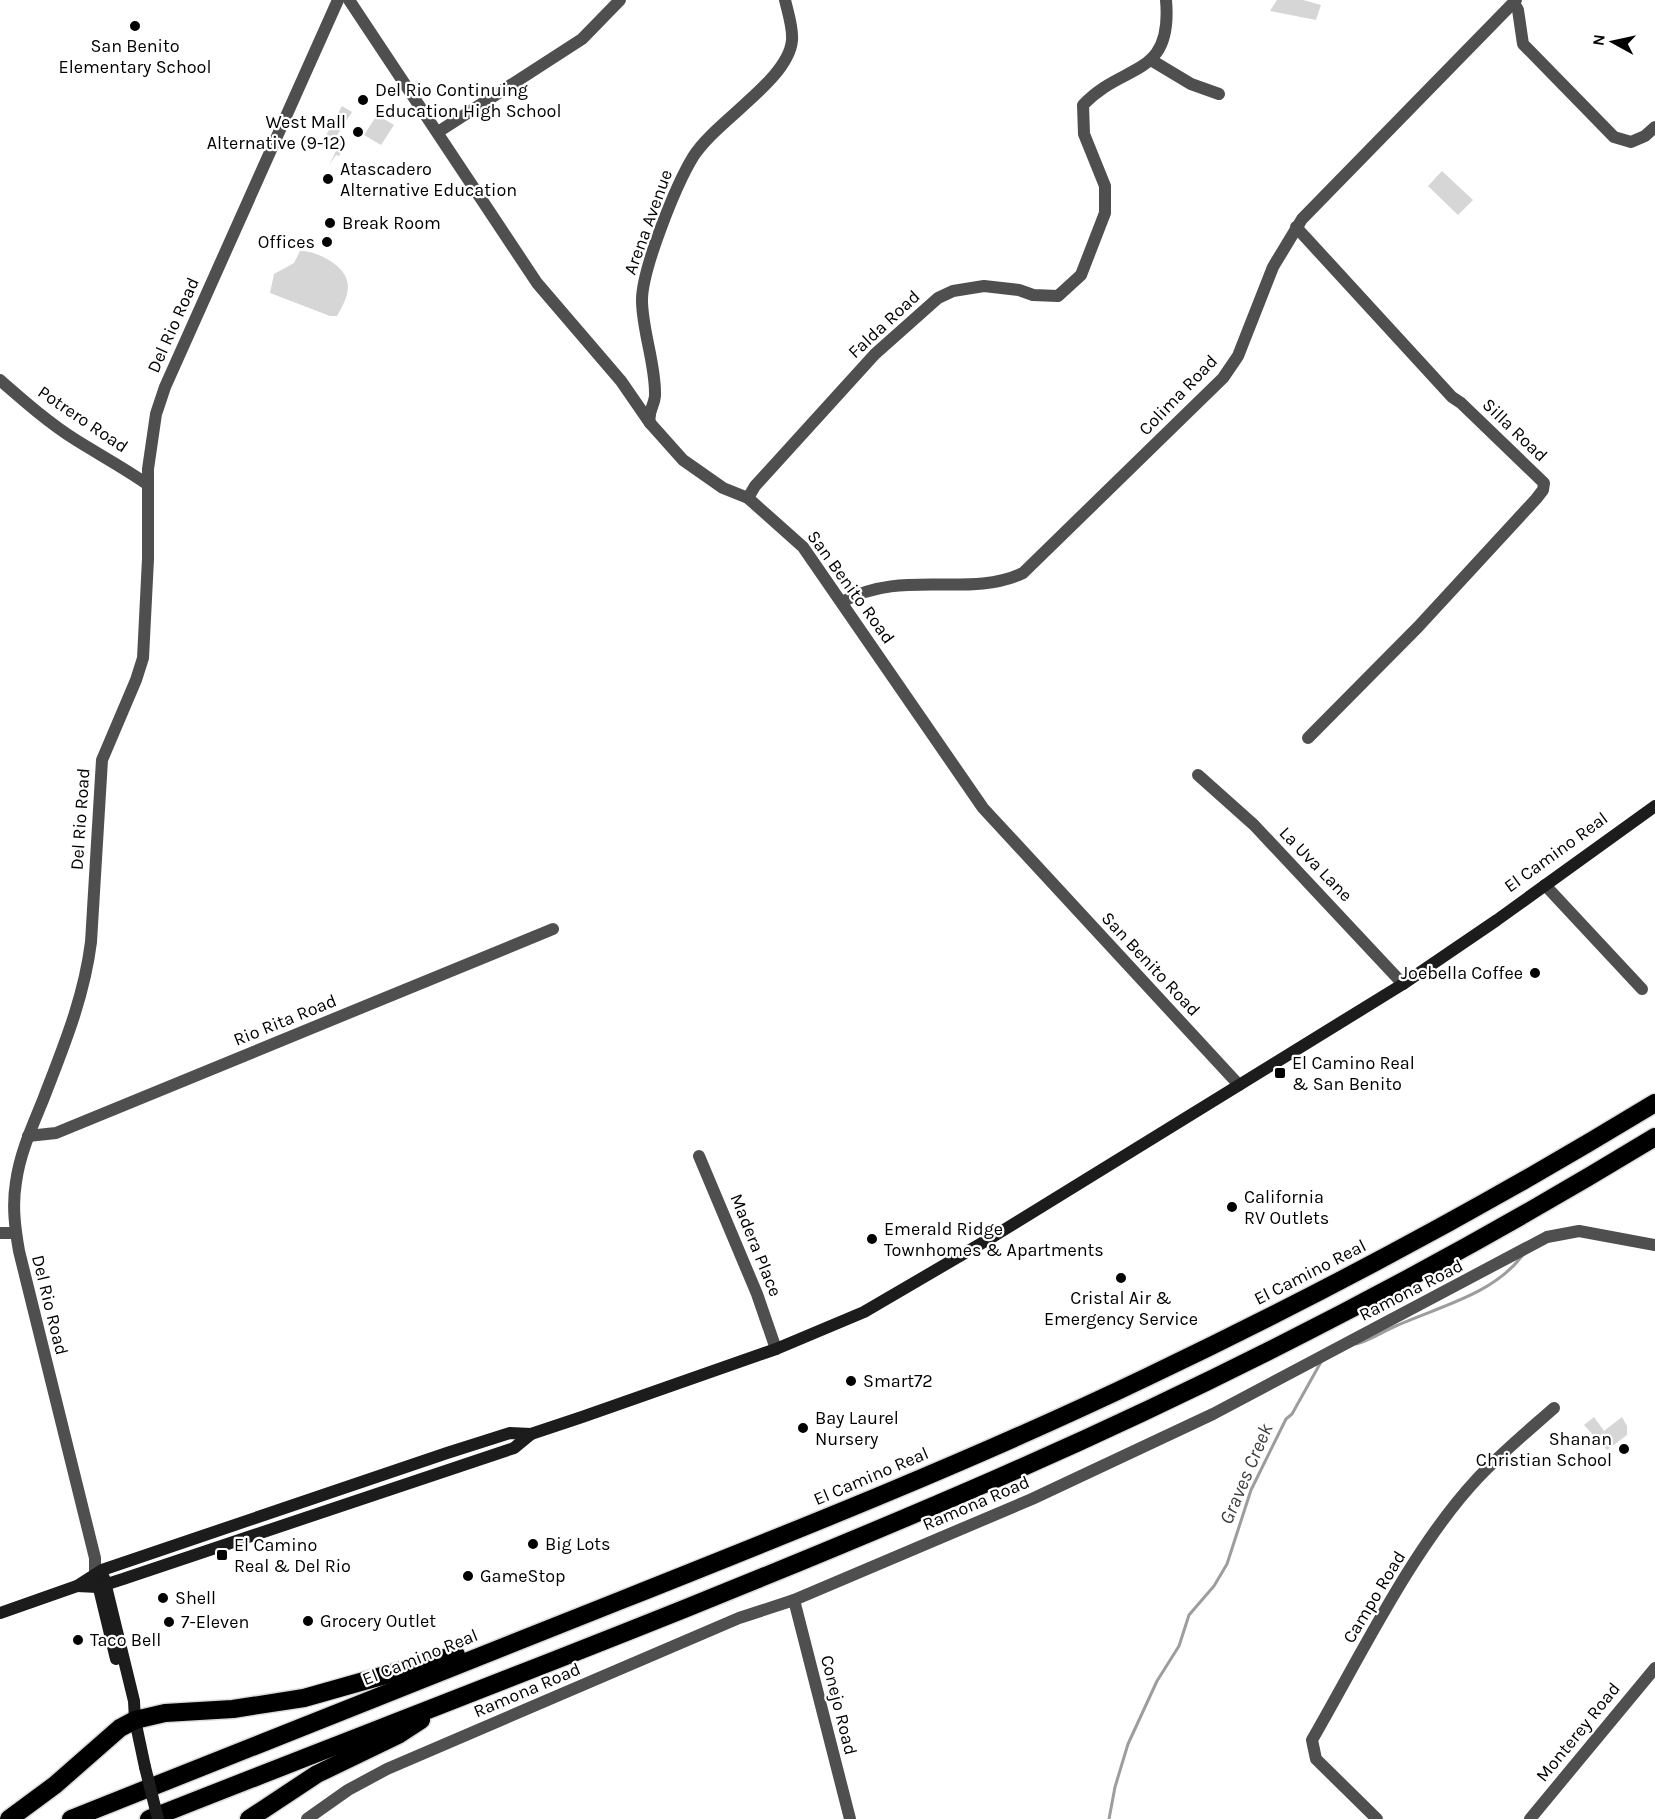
<svg xmlns="http://www.w3.org/2000/svg" width="1655" height="1819" viewBox="0 0 1655 1819" font-family="Karla,sans-serif">
	<rect width="100%" height="100%" fill="#fff"/>
	<g fill="#d6d6d6">
		<path d="M1277,0H1303L1321,5L1316,20L1270,11Z"/>
		<path d="M342,106L352,112L336,137L346,144L339,156L336,155L329,165L338,147L324,139Z"/>
		<path d="M377,115L394,125L381,145L364,135Z"/>
		<path d="M1442,171L1473,200L1458,215L1428,186Z"/>
		<path d="M300,251C310,251 318,254 327,259C354,275 352,291 337,316H330L270,293L274,274L294,263Z"/>
		<path d="M1594,1417L1604,1431L1622,1417L1627,1426V1435L1607,1450L1584,1425Z"/>
	</g>
	<g fill="none" stroke-linecap="round" stroke-linejoin="round">
		<g stroke="#9d9d9d" stroke-width="3">
			<path d="M1356,1344C1372,1340 1383,1331 1398,1325C1441,1306 1493,1294 1522,1256"/>
			<path d="M1109,1819L1115,1787L1128,1744L1157,1681L1179,1646L1189,1615L1214,1586L1227,1564L1251,1490L1286,1419L1292,1414L1321,1362"/>
		</g>
		<g stroke="#dbdbdb" stroke-width="21">
			<g id="highway">
				<path d="M9,1819L55,1785L120,1728L135,1720L165,1713L233,1709L304,1698L456,1655"/>
				<path d="M71,1819C255,1746 439,1672 624,1599C800,1529 976,1459 1147,1377C1321,1294 1491,1203 1655,1103"/>
				<path d="M149,1819C432,1707 719,1600 998,1478C1224,1379 1445,1265 1655,1137"/>
				<path d="M249,1819L317,1774L398,1735L421,1720"/>
			</g>
		</g>
		<g stroke="#4f4f4f" stroke-width="12">
			<path d="M349,0L537,283L621,381L650,423L683,460L723,488L748,498L803,547L983,808L1239,1085"/>
			<path d="M1514,3L1518,10L1523,44L1614,137L1631,142L1645,136L1655,127"/>
			<path d="M1151,60L1191,84L1219,94"/>
			<path d="M438,132L582,39L620,0"/>
			<path d="M1296,227L1452,397L1461,403L1544,483L1543,490L1536,499L1418,627L1308,738"/>
			<path d="M0,380C24,401 49,423 76,440C100,455 124,468 147,484"/>
			<path d="M650,423C647,411 656,404 655,393C655,363 643,333 642,302C641,271 676,185 693,157C715,121 789,80 792,40C793,27 788,13 785,0"/>
			<path d="M748,498L755,486L875,354L938,298L953,291L984,286L1019,290L1033,295L1058,296L1081,275L1105,213V186L1084,134L1083,105C1123,62 1173,79 1166,0"/>
			<path d="M842,602C902,568 968,599 1023,573L1223,378L1238,356L1273,267L1302,219L1516,0"/>
			<path d="M1198,775L1254,825L1403,984"/>
			<path d="M1545,885L1642,989"/>
			<path d="M28,1136L56,1133L553,929"/>
			<path d="M699,1156L757,1294L776,1349"/>
			<path d="M0,1233H16"/>
			<path d="M95,1572V1558L19,1251C15,1228 12,1206 16,1182C20,1153 32,1127 43,1100C63,1048 84,998 91,942L102,760L136,680L143,658L148,559V469L156,414L165,387L338,0"/>
			<path d="M794,1600L850,1819"/>
			<path d="M307,1819L348,1790L387,1769L739,1618L794,1600L1032,1499L1213,1414L1547,1237L1579,1231L1655,1245"/>
			<path d="M1377,1819L1316,1759L1312,1740C1360,1657 1412,1549 1476,1480C1500,1454 1528,1431 1554,1408"/>
			<path d="M1530,1819L1655,1668"/>
		</g>
		<g stroke="#1c1c1c" stroke-width="12">
			<path d="M104,1578L134,1701L135,1720L145,1767"/>
			<path d="M97,1580L116,1659"/>
			<path d="M77,1586L98,1587L123,1579L514,1448L531,1434"/>
			<path d="M0,1613L77,1586L102,1570L447,1453L510,1433L531,1434L582,1417L776,1349L864,1312L994,1236L1403,984L1497,920L1655,806"/>
		</g>
		<use href="#highway" stroke="#000" stroke-width="18"/>
		<path stroke="#1c1c1c" stroke-width="12" d="M145,1767L158,1819"/>
	</g>
	<g fill="#000" stroke="#fff" stroke-width="2">
		<circle cx="135" cy="26" r="6"/>
		<circle cx="363" cy="100" r="6"/>
		<circle cx="358" cy="132" r="6"/>
		<circle cx="328" cy="179" r="6"/>
		<circle cx="330" cy="223" r="6"/>
		<circle cx="327" cy="242" r="6"/>
		<circle cx="1535" cy="973" r="6"/>
		<rect x="1274" y="1067" width="12" height="12" rx="3"/>
		<circle cx="1232" cy="1207" r="6"/>
		<circle cx="872" cy="1239" r="6"/>
		<circle cx="1121" cy="1278" r="6"/>
		<circle cx="851" cy="1381" r="6"/>
		<circle cx="803" cy="1428" r="6"/>
		<circle cx="1624" cy="1449" r="6"/>
		<circle cx="533" cy="1544" r="6"/>
		<rect x="216" y="1549" width="12" height="12" rx="3"/>
		<circle cx="468" cy="1576" r="6"/>
		<circle cx="163" cy="1598" r="6"/>
		<circle cx="308" cy="1621" r="6"/>
		<circle cx="169" cy="1622" r="6"/>
		<circle cx="78" cy="1640" r="6"/>
	</g>
	<g text-anchor="middle" dominant-baseline="central" stroke-width="4.5" stroke-linejoin="round" paint-order="stroke">
		<g font-size="18" fill="#000" stroke="#fff" text-anchor="start">
			<text x="135" y="46" text-anchor="middle">San Benito<tspan x="135" dy="21">Elementary School</tspan></text>
			<text x="375" y="90">Del Rio Continuing<tspan x="375" dy="21">Education High School</tspan></text>
			<text x="346" y="122" text-anchor="end">West Mall<tspan x="346" dy="21">Alternative (9-12)</tspan></text>
			<text x="340" y="169">Atascadero<tspan x="340" dy="21">Alternative Education</tspan></text>
			<text x="342" y="223">Break Room</text>
			<text x="315" y="242" text-anchor="end">Offices</text>
			<text x="1523" y="973" text-anchor="end">Joebella Coffee</text>
			<text x="1292" y="1063">El Camino Real<tspan x="1292" dy="21">&amp; San Benito</tspan></text>
			<text x="1244" y="1197">California<tspan x="1244" dy="21">RV Outlets</tspan></text>
			<text x="884" y="1229">Emerald Ridge<tspan x="884" dy="21">Townhomes &amp; Apartments</tspan></text>
			<text x="1121" y="1298" text-anchor="middle">Cristal Air &amp;<tspan x="1121" dy="21">Emergency Service</tspan></text>
			<text x="863" y="1381">Smart72</text>
			<text x="815" y="1418">Bay Laurel<tspan x="815" dy="21">Nursery</tspan></text>
			<text x="1612" y="1439" text-anchor="end">Shanan<tspan x="1612" dy="21">Christian School</tspan></text>
			<text x="545" y="1544">Big Lots</text>
			<text x="234" y="1545">El Camino<tspan x="234" dy="21">Real &amp; Del Rio</tspan></text>
			<text x="480" y="1576">GameStop</text>
			<text x="175" y="1598">Shell</text>
			<text x="320" y="1621">Grocery Outlet</text>
			<text x="181" y="1622">7-Eleven</text>
			<text x="90" y="1640">Taco Bell</text>
		</g>
		<g font-size="18" fill="#000" stroke="#fff">
			<text transform="translate(648 222) rotate(-70)">Arena Avenue</text>
			<text transform="translate(884 324) rotate(-43)">Falda Road</text>
			<text transform="translate(173 325) rotate(-66)">Del Rio Road</text>
			<text transform="translate(1178 395) rotate(-46)">Colima Road</text>
			<text transform="translate(83 419) rotate(34)">Potrero Road</text>
			<text transform="translate(1515 430) rotate(44)">Silla Road</text>
			<text transform="translate(851 587) rotate(54)">San Benito Road</text>
			<text transform="translate(80 819) rotate(-86)">Del Rio Road</text>
			<text transform="translate(1556 852) rotate(-36)">El Camino Real</text>
			<text transform="translate(1316 864) rotate(46)">La Uva Lane</text>
			<text transform="translate(1151 964) rotate(47)">San Benito Road</text>
			<text transform="translate(285 1020) rotate(-22)">Rio Rita Road</text>
			<text transform="translate(756 1245) rotate(68)">Madera Place</text>
			<text transform="translate(1310 1272) rotate(-27)">El Camino Real</text>
			<text transform="translate(1411 1290) rotate(-27)">Ramona Road</text>
			<text transform="translate(50 1305) rotate(76)">Del Rio Road</text>
			<text transform="translate(871 1476) rotate(-23)">El Camino Real</text>
			<text transform="translate(976 1503) rotate(-23)">Ramona Road</text>
			<text transform="translate(1374 1597) rotate(-59)">Campo Road</text>
			<text transform="translate(420 1657) rotate(-22)">El Camino Real</text>
			<text transform="translate(527 1690) rotate(-23)">Ramona Road</text>
			<text transform="translate(839 1705) rotate(76)">Conejo Road</text>
			<text transform="translate(1578 1732) rotate(-51)">Monterey Road</text>
		</g>
		<g font-size="20" font-style="italic" fill="#3e3e3e" stroke="#fff">
			<text transform="translate(1246 1474) rotate(-67)">Graves Creek</text>
		</g>
	</g>
	<g transform="translate(1613 42) rotate(278)" stroke="#ffffff" stroke-width="4.5" paint-order="stroke">
	<path d="M0-4.5L10 22L0 15L-10 22Z" fill="#000000"/>
	<text y="-9" font-size="16" font-weight="bold" text-anchor="middle" fill="#000000">N</text>
	</g>
</svg>
